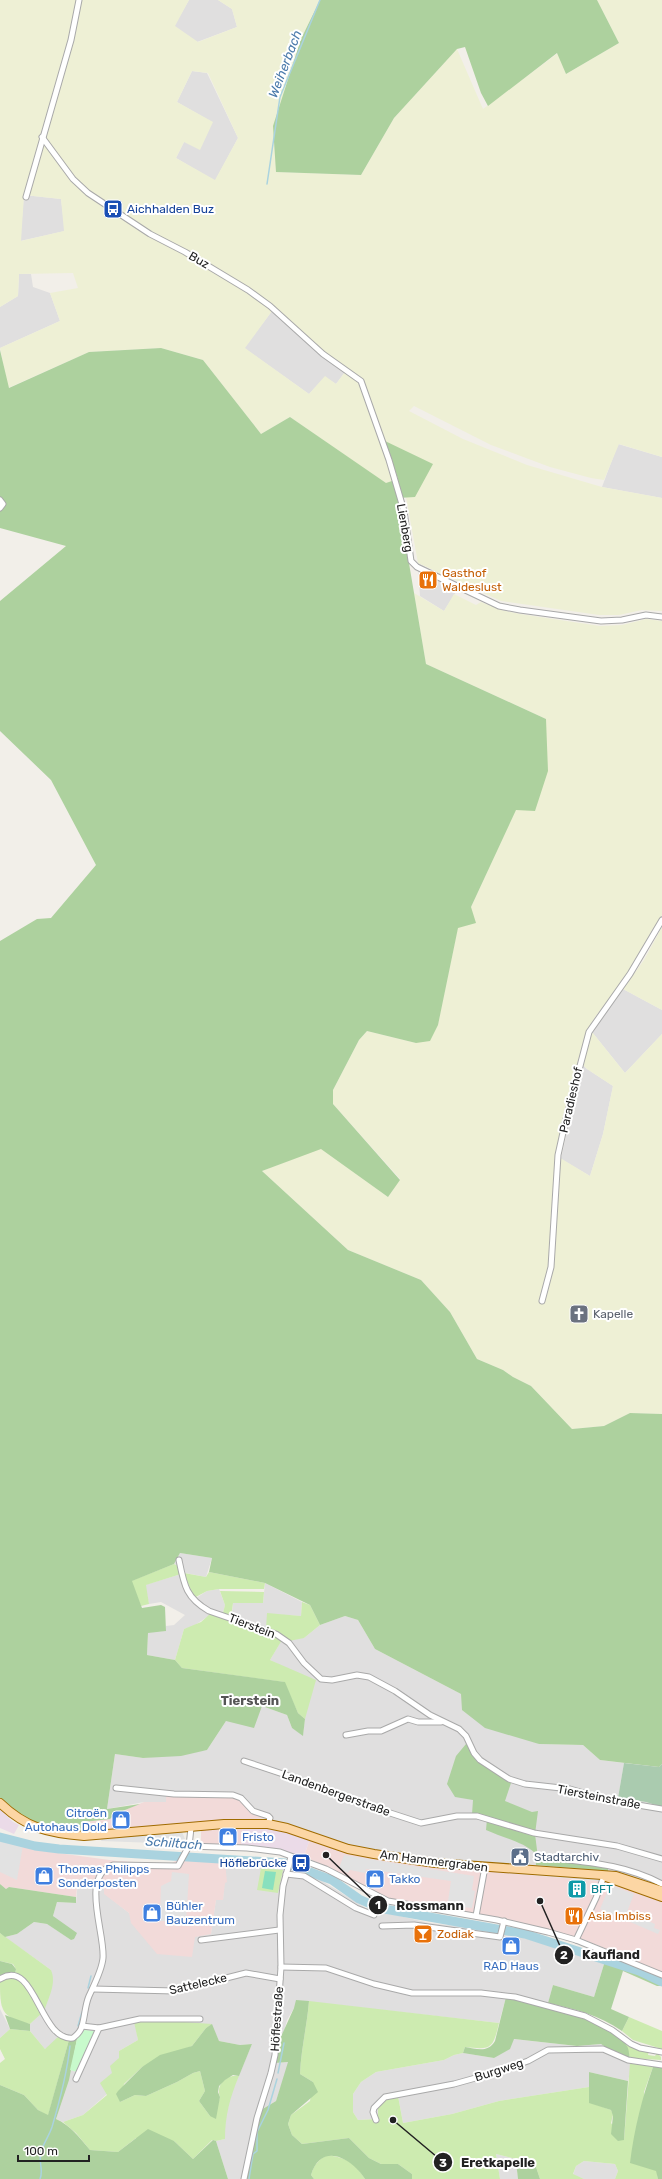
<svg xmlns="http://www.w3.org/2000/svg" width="662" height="2179" viewBox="0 0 662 2179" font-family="Rubik,sans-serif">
	<rect width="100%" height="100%" fill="#f2efe9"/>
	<g fill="#e0dfdf">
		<path d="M189,0H218L232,9L237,27L197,42L174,26Z"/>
		<path d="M192,71L207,73L238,138L215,181L176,158L184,142L212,122L177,102Z"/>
		<path d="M24,195L61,199L65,231L20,241Z"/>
		<path d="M19,274H31L33,287L50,293L60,321L0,348V307L18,296Z"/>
		<path d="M272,311L345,372L336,384L325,377L309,394L244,348Z"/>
		<path d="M618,444L662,457V498L602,487Z"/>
		<path d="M418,563L461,584L444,611L420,596Z"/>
		<path d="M623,989L662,1010V1034L625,1073L592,1032Z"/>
		<path d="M582,1064L587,1069L613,1086L603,1134L590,1176L561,1159Z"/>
		<path d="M180,1553L212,1558L206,1577L185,1573L196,1598L207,1591L219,1589L225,1605L222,1617H207L192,1627L184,1629L175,1660L147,1655L148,1632L166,1631V1626L174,1625L185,1615L161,1602L149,1604L145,1585L181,1574L178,1566L174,1564Z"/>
		<path d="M265,1583L302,1602L301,1616L268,1614L266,1631L231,1620L233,1603H263Z"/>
		<path d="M345,1616L358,1620L375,1649L461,1694L539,1744L583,1745L600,1760L624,1763L618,1798L646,1802L662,1807V1899L617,1884L597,1881L473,1870L310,1839L265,1827L267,1818L166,1796L167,1802H144L107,1809L115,1754L143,1758L207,1750L226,1721L262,1706L287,1715L292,1728L303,1735L305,1719L278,1664L270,1660L283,1638H304L320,1625Z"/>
		<path d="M225,1862L248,1863L284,1867L319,1879L366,1908L429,1923L496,1930L605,1961L594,1997L553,1985L547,2007L506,1997L499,2023L302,2001L294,2008L287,2020L276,2063L289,2062L276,2101L261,2110L245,2179H228L216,2141L225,2139V2121L229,2099L252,2044L240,2045L219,2041L212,2027L135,2022L138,2040L119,2051V2058L112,2073L107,2094L83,2115L63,2122L56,2119L70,2070L77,2072L84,2030L77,2039H64L45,2049L30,2031V2024L44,2011L51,1970L5,1937L17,1934L34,1922L47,1924L71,1940L53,1916L57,1902L76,1903L78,1879L104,1881L105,1894L129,1913L195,1936L211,1934L216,1899L223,1900Z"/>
		<path d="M0,2009L10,2029L0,2038Z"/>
		<path d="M513,2039L577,2046L601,2044L616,2054L630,2058V2072L628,2081L589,2072V2087L499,2101L452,2114L403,2123L398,2096L378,2119L358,2120L353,2112V2094L361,2082L376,2072L444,2060L454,2055L463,2053L494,2058Z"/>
		<path d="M496,2154L516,2159L518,2179H500Z"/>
		<path d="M584,2161L615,2164L618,2171L615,2179H584L573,2175L576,2166Z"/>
	</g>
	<g fill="#f2dad9">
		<path d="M166,1796L238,1797L267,1818L82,1831V1822L110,1819L115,1814L144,1802H166Z"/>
		<path d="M243,1826L241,1847L201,1844V1830Z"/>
		<path d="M2,1838L43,1851L117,1861L171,1864L181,1857L225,1862L227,1882L225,1883L223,1900H216L211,1934L195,1937L192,1957L157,1954L131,1923L129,1913L104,1894V1881L78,1879L76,1897L9,1887L6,1889L0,1884V1839Z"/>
		<path d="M310,1839L473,1870L597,1881L617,1884L662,1899V1972L580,1938L491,1917L388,1898L304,1856Z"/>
	</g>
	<g fill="#ebdbe8">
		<path d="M0,1809L13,1822L19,1825L14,1834L0,1828Z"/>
		<path d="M243,1826H260L282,1829L310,1839L304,1856L241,1847Z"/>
	</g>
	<g fill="#eef0d5" fill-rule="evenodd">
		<path d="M0,0H189L175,26L198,42L237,27L232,9L218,0H320L301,39L276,172L361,175L394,118L457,49L483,109L558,53L566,74L619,43L597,0H662V457L619,444L604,480L591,478L550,467L491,445L414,406L409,411L463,439L527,465L602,487L662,498V611L642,610L619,615H599L501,601L418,563L406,497H415L385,442L398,479L386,484L290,417L261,434L203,360L161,348L89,352L8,388L0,348L60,321L50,293L78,288L73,273L19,274L18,296L0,307ZM192,71L208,73L238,138L215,180L176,158L184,142L200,150L213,122L177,102ZM24,195L61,199L64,231L21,241ZM272,311L345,372L336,384L325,376L309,394L245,348Z"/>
		<path d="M414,593L444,611L454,594L476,605L481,602L501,610L520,614L600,626L622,625L646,619L662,621V915L622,982L595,1017L588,1030L577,1063L557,1156L590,1176L603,1134L613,1086L587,1069L582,1064L592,1032L625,1073L662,1034V1414L630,1413L604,1426L572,1429L531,1386L513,1377L503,1370L477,1359L450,1312L421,1280L348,1250L262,1171L321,1148L388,1197L400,1179L333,1104V1090L359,1040L367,1031L416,1043L438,1024L458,927L471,907L516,809L535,810L546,719L426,664Z"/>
		<path d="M662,927V1010L623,989L644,960Z"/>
	</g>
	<g fill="#cdebb0">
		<path d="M174,1564L178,1566L181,1574L146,1585L149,1604L141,1606L131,1581Z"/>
		<path d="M209,1572L265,1583L264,1589H219L207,1591L194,1598L184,1573L206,1577Z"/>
		<path d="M220,1591L264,1592L263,1603H233L231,1617L223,1613L225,1605Z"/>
		<path d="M302,1602L310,1605L320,1625L304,1638L289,1641L266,1628L267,1613L301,1616Z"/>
		<path d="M210,1614L266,1631L282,1640L270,1660L316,1680L305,1719L298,1713L284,1682L182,1668L175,1660L184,1629L201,1622Z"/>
		<path d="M261,1868L283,1870L278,1893L257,1890Z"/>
		<path d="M0,1933L51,1970C57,1984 48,1998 44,2012L22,1977L15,1974L16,1969L13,1964L0,1961Z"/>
		<path d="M13,1978L21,1980L42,2013L30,2024C0,2017 0,2010 0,1980Z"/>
		<path d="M309,2001L499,2023C493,2049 491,2050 465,2047L463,2053L454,2055L444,2060L376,2072L361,2082L353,2094V2112L358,2120L378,2119V2106L385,2099L398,2096L403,2123L452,2114L499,2101L589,2087V2102L611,2110L613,2115L611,2123L624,2140L630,2063L644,2064L653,2067L644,2092L658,2179H615L618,2171L615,2164L584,2161L576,2166L573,2174L584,2179H540L536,2167L516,2162V2159L496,2154L500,2179H412V2174L398,2164H381L369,2158L349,2138L302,2144L292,2135L288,2124L291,2115L310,2101L313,2082L300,2074C301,2049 307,2026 309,2001Z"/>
		<path d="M629,2017L662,2031V2049L633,2040L622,2031Z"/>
		<path d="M170,2021L212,2024L206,2028L192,2046L142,2067L124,2084L120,2102L135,2095L146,2096L177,2082L193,2073L200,2071L205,2091L199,2101L210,2116L216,2112L220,2097C215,2085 227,2074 239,2076C230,2097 225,2116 225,2139L216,2141L212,2140L193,2159L174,2141L136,2138L118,2152L90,2150L76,2133L63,2122L83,2115L107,2095L100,2083L112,2073L110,2066L119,2058V2051L138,2040L134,2022Z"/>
		<path d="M10,2029L30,2031L45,2049L59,2036L69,2040L48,2116L38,2110L24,2095L0,2085V2063L5,2059L0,2049V2038Z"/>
		<path d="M626,2045L649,2051L648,2055L655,2056L657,2053L661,2057V2060L630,2058Z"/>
		<path d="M327,2155C347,2158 354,2162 365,2179H314L311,2175C314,2165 318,2160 327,2155Z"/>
	</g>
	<g fill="#add19e">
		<path d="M320,0H597L619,43L566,74L557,53L488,106L481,93L465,47L457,49L394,118L361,175L276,172L273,126L301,39Z"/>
		<path d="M161,348L203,360L261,434L290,417L386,483L398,479L385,441L433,464L415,497L398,498L426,664L546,719L548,771L535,811L516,810L471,907L476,923L458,928L438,1025L430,1041L416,1043L367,1031L359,1040L333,1090V1104L400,1180L388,1197L321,1149L262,1171L348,1250L421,1280L450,1312L477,1359L503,1370L513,1377L531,1386L572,1429L604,1426L630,1413L662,1414V1764L659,1767L600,1760L583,1745L539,1744L485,1728L462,1710L461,1694L375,1649L358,1620L345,1616L320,1625L310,1605L265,1583L209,1572L212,1558L180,1553L174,1564L132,1581L142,1608L161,1605L165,1607L166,1631L148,1633L147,1655L175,1660L182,1668L285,1682L298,1713L305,1719L303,1736L292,1728L287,1715L262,1706L254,1728L226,1721L207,1750L181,1756L143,1758L115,1754L107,1809L140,1804L115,1814L110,1819L83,1822L82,1831L54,1828L22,1817L0,1798V941L37,919L51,918L96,865L51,780L0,731V601L66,546L0,528V350L9,388L89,352Z"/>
		<path d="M466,1744L482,1764L511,1783L505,1801L532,1812L538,1811L535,1834L538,1858L608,1867V1871L536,1865L535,1853C524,1842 501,1837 486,1830L487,1819L472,1814L473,1800L455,1797L447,1784L456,1756Z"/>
		<path d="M0,1884L6,1889L9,1887L76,1897V1903L57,1902L53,1916L77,1933L74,1939L71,1940L47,1924L34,1922L17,1934L5,1937L0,1933Z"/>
		<path d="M0,1961L12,1964L16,1969L15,1974L0,1977Z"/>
		<path d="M605,1961L662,1984L661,1986H657L623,1971L611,2009L629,2017L622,2031C599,2015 575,2009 548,2003L553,1985L594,1997Z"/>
		<path d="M506,1997C536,2004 612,2019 627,2046C629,2049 629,2055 630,2058L616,2054L601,2044L577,2046L514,2039L510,2049L494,2058L463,2053L465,2047C477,2049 488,2053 495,2041Z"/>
		<path d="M296,2000L309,2001C307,2026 301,2049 300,2074L313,2082L318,2092L291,2115L288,2124L292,2135L302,2144L349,2138L369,2158L381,2164H398L412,2174V2179H365C352,2158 321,2141 311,2175L314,2179H245L261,2110L276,2101L288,2062L275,2063L279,2041L294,2008Z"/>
		<path d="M5,2015L30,2024V2031L10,2029Z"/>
		<path d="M212,2024L219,2041L240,2045L252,2044L239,2076L233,2075L225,2080L219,2086L218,2092L220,2097L216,2119L210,2116L199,2101L205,2091L200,2071L193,2073L177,2082L146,2096L135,2095L120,2102L116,2094L118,2091L142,2067L160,2055L192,2046L206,2028Z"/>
		<path d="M77,2039L69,2080L56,2119C70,2125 80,2138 90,2150L118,2152L148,2129L174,2141L193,2159L213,2140L216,2141L228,2179H0V2085L24,2095L38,2110L48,2115L69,2040Z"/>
		<path d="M662,2066V2179H658L656,2171L630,2163C634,2130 642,2098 653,2067Z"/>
		<path d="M589,2072L628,2081L624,2140L618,2141L611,2134L613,2116L611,2110L589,2103Z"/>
		<path d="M516,2162L536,2167L540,2179H518Z"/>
	</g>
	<path fill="#aacbaf" d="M624,1763L659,1767L662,1764V1807L646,1802L618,1798Z"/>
	<path fill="#c8facc" d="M84,2030L94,2031V2036L77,2072L70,2070L77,2039Z"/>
	<path fill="#88e0be" d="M265,1871L276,1872L273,1890L262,1888Z"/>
	<g fill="#e2e2e2">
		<path d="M182,1832L185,1839L182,1844L101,1841L102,1838Z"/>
		<path d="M2,1838L23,1845L17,1880L0,1872V1839Z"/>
		<path d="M344,1855L474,1876L472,1890L475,1891L472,1908L463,1907V1911L447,1908L451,1881L366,1869L365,1873L350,1870L348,1873L339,1868Z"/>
		<path d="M172,1872L189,1874L186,1922L160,1921L161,1886L171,1881Z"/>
		<path d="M610,1885L634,1894L627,1912L655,1924L654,1928L660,1930L658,1934L600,1909Z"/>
	</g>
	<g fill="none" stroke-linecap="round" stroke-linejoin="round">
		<g stroke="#aad3df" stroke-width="1.5">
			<path d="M267,184L280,97L320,0"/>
			<path d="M88,1988L91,1976"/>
			<path d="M78,2026L82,2012"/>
			<path d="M278,2073L284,2043"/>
			<path d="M40,2179C44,2170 38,2162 41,2152C43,2144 49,2136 52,2127C60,2100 67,2073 70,2046"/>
			<path d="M249,2179L253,2154L257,2151V2132L268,2110L277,2079"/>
		</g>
		<path stroke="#aad3df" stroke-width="9" d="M0,1837L35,1846L59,1849L285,1863L332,1880L359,1899L379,1908L525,1934L639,1971L662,1982"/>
		<g stroke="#a9a9a9" stroke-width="7">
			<g id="minor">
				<path d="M42,137L73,179L88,193L150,234L185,252L248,290L270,306L323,354L361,381L389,460L404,511L411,561L417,567L499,606L520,610L601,621L622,620L646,615L662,617"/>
				<path d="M26,197L71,40L79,0"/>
				<path d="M0,500L3,504L0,508"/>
				<path d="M542,1301L551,1267L558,1155L566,1119L589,1032L630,974L662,920"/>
				<path d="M179,1560C184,1585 186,1598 209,1611L276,1634L289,1643L304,1663L321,1679L332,1680L357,1675L369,1677L395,1691L430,1715L459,1729L466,1736L474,1753L480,1760L509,1779L525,1784L570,1789L608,1800L662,1809"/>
				<path d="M346,1735L368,1731H381L408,1719L418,1722H441"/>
				<path d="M244,1761L304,1781L341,1797L421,1823L457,1816H477L534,1833L617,1846L662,1859"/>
				<path d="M116,1788L174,1794L233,1795L241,1798L253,1811L268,1816L270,1818L268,1824"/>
				<path d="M189,1846L247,1848L280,1852L326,1869L388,1901L497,1920L548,1932L576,1940L662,1975"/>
				<path d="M544,1857C585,1862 625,1864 662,1884"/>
				<path d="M286,1874L304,1876L356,1908L374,1915"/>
				<path d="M476,1916L485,1867"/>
				<path d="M382,1926L414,1925L500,1937L504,1921"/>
				<path d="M201,1940L279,1930"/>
				<path d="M576,1940L596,1898L604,1876"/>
				<path d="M281,1967L326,1968L374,1984L412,1993H481L515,1997L585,2016L612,2030L631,2044L640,2048L662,2052"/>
				<path d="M0,1979C36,1957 39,2042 73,2038C77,2035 81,2031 82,2026C85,2016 85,2005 89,1996C94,1985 102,1970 103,1958C105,1932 80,1876 113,1865L178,1866L189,1846L191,1828"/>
				<path d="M93,1989L175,1991L246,1973L280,1979"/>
				<path d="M82,2026L99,2028L140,2019H200"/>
				<path d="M76,2079L99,2028"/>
				<path d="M376,2120L373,2112L374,2108L385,2097L454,2084L497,2072L528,2061L548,2050L603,2049L628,2060L662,2065"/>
				<path d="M244,2179L257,2118L271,2073L275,2055L281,1967L280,1915L283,1886L291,1857"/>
			</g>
		</g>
		<g stroke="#a06b00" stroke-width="10">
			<g id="primary">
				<path d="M0,1803C26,1828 48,1833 84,1836L224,1824H268L287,1828L348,1849L374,1854L435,1863L616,1876L662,1891"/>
				<path d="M606,1877L662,1897"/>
			</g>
		</g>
		<use href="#minor" stroke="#fff" stroke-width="5"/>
		<use href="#primary" stroke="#fcd6a4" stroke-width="8"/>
	</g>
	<defs>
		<g id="bus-square" transform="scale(1)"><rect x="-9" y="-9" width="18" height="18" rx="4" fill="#1a4fb4" stroke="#fff"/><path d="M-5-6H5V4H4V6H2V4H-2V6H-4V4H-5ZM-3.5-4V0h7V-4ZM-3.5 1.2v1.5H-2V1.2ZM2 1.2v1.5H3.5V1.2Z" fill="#fff"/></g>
		<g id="restaurant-square" transform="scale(1)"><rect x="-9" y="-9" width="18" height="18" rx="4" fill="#e8710a" stroke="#fff"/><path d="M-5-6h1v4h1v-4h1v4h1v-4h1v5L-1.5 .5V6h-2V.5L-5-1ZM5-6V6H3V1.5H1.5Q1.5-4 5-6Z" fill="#fff"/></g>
		<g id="church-square" transform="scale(1)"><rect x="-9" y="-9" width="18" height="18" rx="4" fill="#6b7280" stroke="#fff"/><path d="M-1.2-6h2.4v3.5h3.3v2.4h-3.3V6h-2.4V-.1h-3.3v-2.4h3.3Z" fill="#fff"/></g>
		<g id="shop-square" transform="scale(1)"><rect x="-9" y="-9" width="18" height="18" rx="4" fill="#3f7fe0" stroke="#fff"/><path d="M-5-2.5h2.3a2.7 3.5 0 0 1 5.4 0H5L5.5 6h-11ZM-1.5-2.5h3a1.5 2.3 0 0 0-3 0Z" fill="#fff"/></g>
		<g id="civic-square" transform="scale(1)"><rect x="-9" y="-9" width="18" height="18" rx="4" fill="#5c6f8a" stroke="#fff"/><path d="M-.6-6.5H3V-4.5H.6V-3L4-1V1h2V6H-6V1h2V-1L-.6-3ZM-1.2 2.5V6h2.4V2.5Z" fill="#fff"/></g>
		<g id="building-square" transform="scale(1)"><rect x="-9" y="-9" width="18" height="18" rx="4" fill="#0f9aa8" stroke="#fff"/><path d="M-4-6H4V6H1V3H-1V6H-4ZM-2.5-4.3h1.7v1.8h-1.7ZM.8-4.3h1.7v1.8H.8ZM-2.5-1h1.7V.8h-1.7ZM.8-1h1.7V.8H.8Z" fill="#fff"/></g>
		<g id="bar-square" transform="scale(1)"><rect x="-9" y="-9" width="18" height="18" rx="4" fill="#e8710a" stroke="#fff"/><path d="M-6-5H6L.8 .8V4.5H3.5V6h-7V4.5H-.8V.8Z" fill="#fff"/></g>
	</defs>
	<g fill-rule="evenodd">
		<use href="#bus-square" x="113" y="209"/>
		<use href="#restaurant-square" x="428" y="580"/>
		<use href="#church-square" x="579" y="1314"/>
		<use href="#shop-square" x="121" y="1820"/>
		<use href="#shop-square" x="228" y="1837"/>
		<use href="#civic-square" x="520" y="1857"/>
		<use href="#bus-square" x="301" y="1863"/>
		<use href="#shop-square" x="44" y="1876"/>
		<use href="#shop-square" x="375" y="1879"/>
		<use href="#building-square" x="577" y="1889"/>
		<use href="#shop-square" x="152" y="1913"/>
		<use href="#restaurant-square" x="574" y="1916"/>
		<use href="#bar-square" x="423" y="1934"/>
		<use href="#shop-square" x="511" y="1946"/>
	</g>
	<g text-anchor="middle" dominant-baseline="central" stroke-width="4" stroke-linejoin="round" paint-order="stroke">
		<g font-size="12" fill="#164399" stroke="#fff" text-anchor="start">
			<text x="127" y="209">Aichhalden Buz</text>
			<text x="287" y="1863" text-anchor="end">Höflebrücke</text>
		</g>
		<g font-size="12" fill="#222" stroke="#fff">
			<text transform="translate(199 260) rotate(30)">Buz</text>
			<text transform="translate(405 528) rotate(80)">Lienberg</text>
			<text transform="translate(571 1100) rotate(-77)">Paradieshof</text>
			<text transform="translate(252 1626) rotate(21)">Tierstein</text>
			<text transform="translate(336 1793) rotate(20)">Landenbergerstraße</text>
			<text transform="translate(599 1797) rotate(11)">Tiersteinstraße</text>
			<text transform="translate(434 1861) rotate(7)">Am Hammergraben</text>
			<text transform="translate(198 1984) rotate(-13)">Sattelecke</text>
			<text transform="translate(277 2019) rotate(-86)">Höflestraße</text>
			<text transform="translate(499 2070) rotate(-18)">Burgweg</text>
		</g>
		<g font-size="12" fill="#c56008" stroke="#fff" text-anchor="start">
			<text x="442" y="573">Gasthof<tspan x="442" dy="14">Waldeslust</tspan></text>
			<text x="588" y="1916">Asia Imbiss</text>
			<text x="437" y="1934">Zodiak</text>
		</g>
		<g font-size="12" fill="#5b616d" stroke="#fff" text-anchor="start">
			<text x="593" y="1314">Kapelle</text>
		</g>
		<g font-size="12" fill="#366cbe" stroke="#fff" text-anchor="start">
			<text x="107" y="1813" text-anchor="end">Citroën<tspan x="107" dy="14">Autohaus Dold</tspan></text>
			<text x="242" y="1837">Fristo</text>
			<text x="58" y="1869">Thomas Philipps<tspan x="58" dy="14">Sonderposten</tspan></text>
			<text x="389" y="1879">Takko</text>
			<text x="166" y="1906">Bühler<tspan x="166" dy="14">Bauzentrum</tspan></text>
			<text x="511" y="1966" text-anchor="middle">RAD Haus</text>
		</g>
		<g font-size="12" fill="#4e5e75" stroke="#fff" text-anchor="start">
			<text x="534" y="1857">Stadtarchiv</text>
		</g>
		<g font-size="12" fill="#0d838f" stroke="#fff" text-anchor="start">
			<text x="591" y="1889">BFT</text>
		</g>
		<g font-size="13" font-style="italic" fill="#4a7aab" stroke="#fff">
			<text transform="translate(285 64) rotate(-69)">Weiherbach</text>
			<text transform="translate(174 1843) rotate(4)">Schiltach</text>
		</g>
		<g font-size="13" font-weight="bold" fill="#555" stroke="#fff">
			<text x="250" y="1700">Tierstein</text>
		</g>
	</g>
	<path fill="none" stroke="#222" stroke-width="1.5" d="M326 1855L378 1905M540 1901L564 1955M393 2120L443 2162"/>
	<g fill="#222" stroke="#fff" stroke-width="1.5">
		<circle cx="326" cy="1855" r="4"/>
		<circle cx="540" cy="1901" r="4"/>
		<circle cx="393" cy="2120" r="4"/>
		<circle cx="378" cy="1905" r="10"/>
		<circle cx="564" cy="1955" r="10"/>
		<circle cx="443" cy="2162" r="10"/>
	</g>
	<g font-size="12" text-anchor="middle" font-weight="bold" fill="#fff">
		<text x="378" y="1909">1</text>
		<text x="564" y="1959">2</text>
		<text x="443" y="2167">3</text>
	</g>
	<g font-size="13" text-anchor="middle" font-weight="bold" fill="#222" stroke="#fff" stroke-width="4" stroke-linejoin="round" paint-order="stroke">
		<text x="430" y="1910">Rossmann</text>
		<text x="611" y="1959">Kaufland</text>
		<text x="498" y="2167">Eretkapelle</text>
	</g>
	<path d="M18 2155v6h71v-6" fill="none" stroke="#222222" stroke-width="2"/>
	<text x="24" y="2155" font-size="12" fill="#222222" stroke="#ffffff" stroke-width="3" paint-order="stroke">100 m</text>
</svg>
